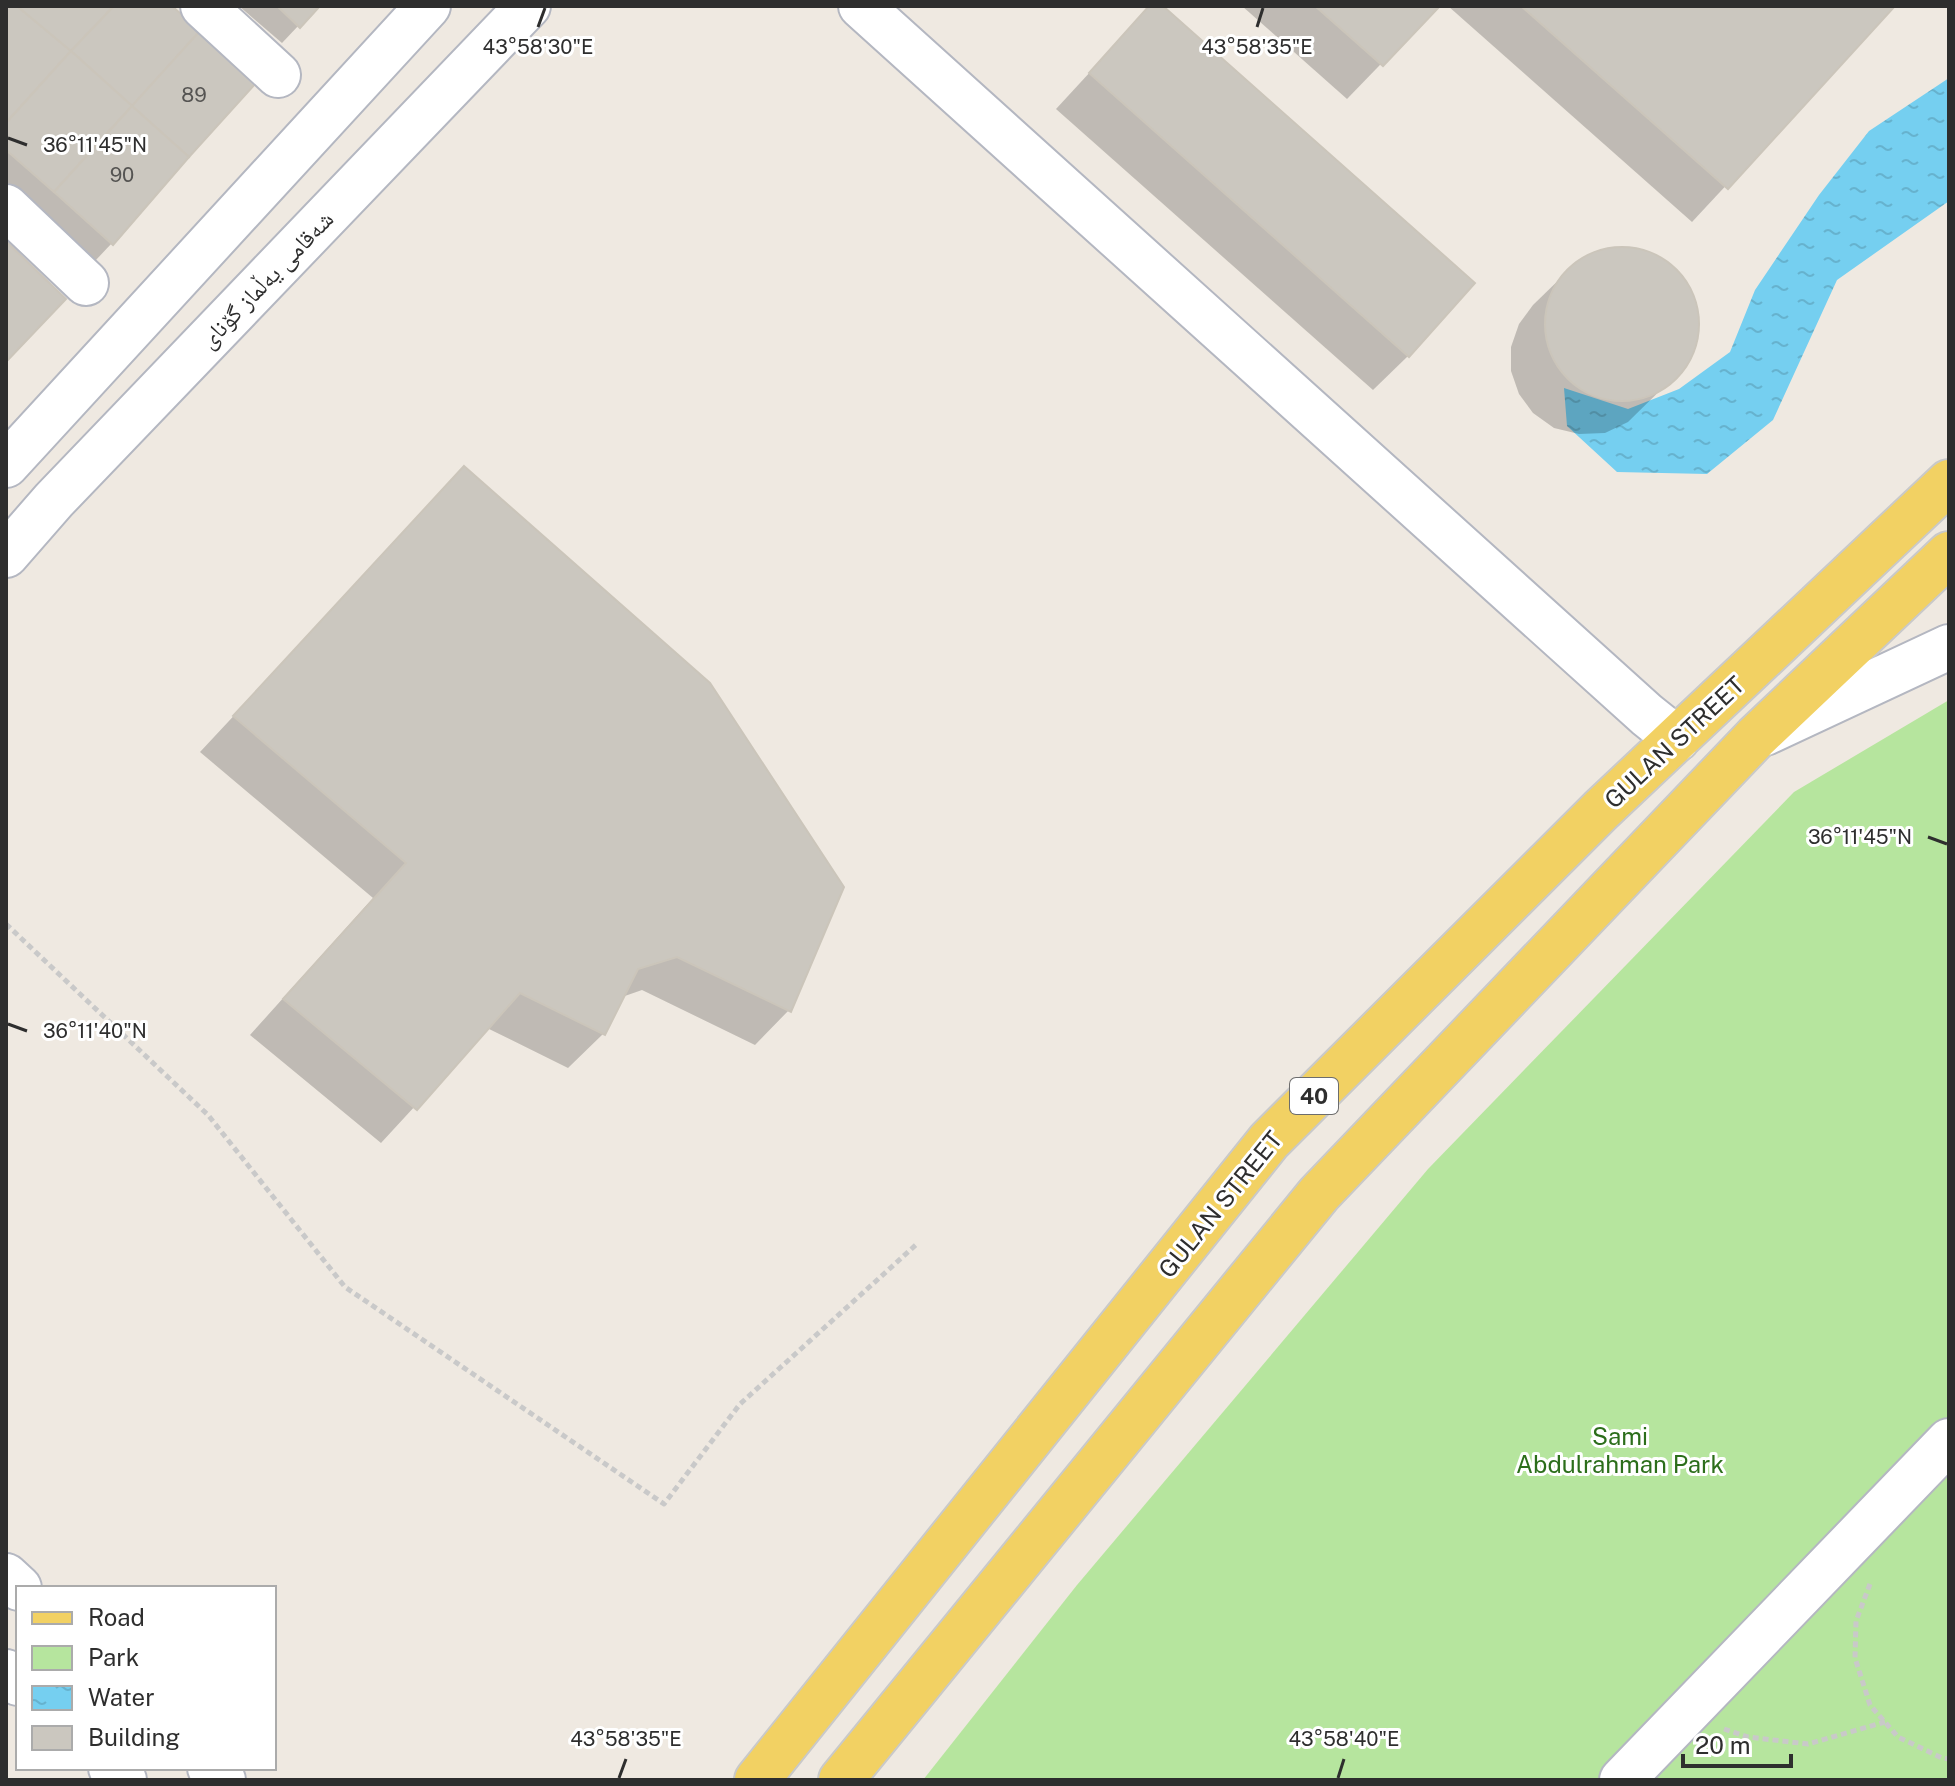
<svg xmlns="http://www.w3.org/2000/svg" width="1955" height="1786" viewBox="0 0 1955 1786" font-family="'Public Sans','Noto Naskh Arabic',sans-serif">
	<defs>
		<pattern id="water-ripples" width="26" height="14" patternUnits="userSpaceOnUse" patternTransform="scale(2)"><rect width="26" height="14" fill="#75cff0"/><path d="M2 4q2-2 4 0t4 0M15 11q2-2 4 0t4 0" fill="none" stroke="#66b2ce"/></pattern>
	</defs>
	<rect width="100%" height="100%" fill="#efe9e1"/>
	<path fill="#b6e59e" d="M1949,700V1780H923L1077,1585L1428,1169L1794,792Z"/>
	<path fill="url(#water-ripples)" d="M1949,78V201L1837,280L1773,420L1707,474L1617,472L1567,426L1564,388L1628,409L1679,389L1730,352L1755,290L1819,195L1869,131Z"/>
	<g fill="#0003">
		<path d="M6,6H168L112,243L95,261L6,182Z"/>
		<path d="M239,6H317L282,43Z"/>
		<path d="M1151,6H1160L1408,356L1373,390L1056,109Z"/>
		<path d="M1242,6H1437L1347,99Z"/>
		<path d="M1448,6H1893L1692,222Z"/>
		<path d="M1612,249L1636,250L1659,258L1679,274L1692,296L1697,321L1694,347L1682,369L1628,422L1605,433L1579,434L1554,428L1533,413L1519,394L1511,371V347L1519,324L1533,305L1569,270L1589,256Z"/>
		<path d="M464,469L789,1010L755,1045L642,990L622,997L603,1034L568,1068L487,1028L381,1143L250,1035L373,898L200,752Z"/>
	</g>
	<g fill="#cbc7bf" stroke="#cbc5ba" stroke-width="2">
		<path d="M6,6H17L71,51L6,123Z"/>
		<path d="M17,6H114L71,51Z"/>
		<path d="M114,6H172L200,31L132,106L71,51Z"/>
		<path d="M277,6H320L300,28Z"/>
		<path d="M1149,6H1163L1475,283L1409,357L1089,73Z"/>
		<path d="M1315,6H1440L1383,66Z"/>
		<path d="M1521,6H1895L1728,189Z"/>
		<path d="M200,31L256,83L189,157L132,106Z"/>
		<path d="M71,51L132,106L54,192L6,150V123Z"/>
		<path d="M132,106L189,157L113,245L54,192Z"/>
		<path d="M8,243L66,299L6,362V245Z"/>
		<circle cx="1622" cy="324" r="77"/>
		<path d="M464,466L710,683L844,887L791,1012L677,957L638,969L605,1035L520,993L417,1110L283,999L406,863L233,716Z"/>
	</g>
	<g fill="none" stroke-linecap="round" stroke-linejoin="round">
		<g stroke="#b4b7c1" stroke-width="48">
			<g id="minor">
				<path d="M203,6L278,75"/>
				<path d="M861,6L1647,715L1677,739"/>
				<path d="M6,207L86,283"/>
				<path d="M6,465L428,6"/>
				<path d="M6,555L54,500L528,6"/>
				<path d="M1765,733L1949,647"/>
				<path d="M6,1576L19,1588"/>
				<path d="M6,1672L18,1683"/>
				<path d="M111,1768L124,1780"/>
				<path d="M210,1768L223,1780"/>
				<path d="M1622,1780L1949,1441"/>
			</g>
		</g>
		<g stroke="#c9c9c9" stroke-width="48">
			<g id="major">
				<path d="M757,1780L1269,1141L1601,810L1949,482"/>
				<path d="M841,1780L1319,1194L1756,737L1949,554"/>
			</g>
		</g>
		<g stroke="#c9c9c9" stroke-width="5" stroke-dasharray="6 4" stroke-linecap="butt">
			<path d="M6,924L208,1115L345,1287L664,1504L740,1404L918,1243"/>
			<path d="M1870,1584L1856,1621L1855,1658L1870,1705L1898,1737L1942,1758L1949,1759"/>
			<path d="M1724,1729L1748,1737L1808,1744L1885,1722"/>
		</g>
		<use href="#minor" stroke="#fff" stroke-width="44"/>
		<use href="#major" stroke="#f2d163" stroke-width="44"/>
	</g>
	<path fill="none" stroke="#2e2e2e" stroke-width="3" d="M538,27L545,8M1257,27L1263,8M8,138L27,145M1928,837L1947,844M8,1024L27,1031M619,1778L626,1759M1338,1778L1344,1759"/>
	<g text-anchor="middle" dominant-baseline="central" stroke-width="6" stroke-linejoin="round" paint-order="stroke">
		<g font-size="20" fill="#555452">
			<text x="194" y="95">89</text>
			<text x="122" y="175">90</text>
		</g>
		<rect fill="#fff" stroke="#6d6d6d" stroke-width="2" x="1290" y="1078" width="48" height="36" rx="6"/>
		<g font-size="22" font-weight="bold" fill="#2e2e2e">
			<text x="1314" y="1096">40</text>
		</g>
		<g font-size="24" fill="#2e2e2e" stroke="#fff">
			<text transform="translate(266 279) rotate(-46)">شەقامی یەڵماز گۆنای</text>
			<text transform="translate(1674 742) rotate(-43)">GULAN STREET</text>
			<text transform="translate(1220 1204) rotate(-51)">GULAN STREET</text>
		</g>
		<g font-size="24" fill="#2c6e1b" stroke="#fff">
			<text x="1620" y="1436">Sami<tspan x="1620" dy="28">Abdulrahman Park</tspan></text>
		</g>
	</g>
	<g font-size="20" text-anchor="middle" fill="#2e2e2e" stroke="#fff" stroke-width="6" stroke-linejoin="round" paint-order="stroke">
		<text x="538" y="54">43°58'30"E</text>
		<text x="1257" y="54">43°58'35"E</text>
		<text x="95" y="152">36°11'45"N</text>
		<text x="1860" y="844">36°11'45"N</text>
		<text x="95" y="1038">36°11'40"N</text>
		<text x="626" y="1746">43°58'35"E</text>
		<text x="1344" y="1746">43°58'40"E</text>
	</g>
	<rect width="1955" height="1786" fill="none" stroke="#2e2e2e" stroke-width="16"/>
	<rect x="16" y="1586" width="260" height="184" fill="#ffffff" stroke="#ababab" stroke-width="2"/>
	<rect x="32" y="1612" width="40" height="12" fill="#f2d163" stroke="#ababab" stroke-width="2"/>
	<text x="88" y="1626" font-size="24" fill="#2e2e2e">Road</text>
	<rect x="32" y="1646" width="40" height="24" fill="#b6e59e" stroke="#ababab" stroke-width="2"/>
	<text x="88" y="1666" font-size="24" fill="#2e2e2e">Park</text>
	<rect x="32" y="1686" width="40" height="24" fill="url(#water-ripples)" stroke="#ababab" stroke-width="2"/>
	<text x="88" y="1706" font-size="24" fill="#2e2e2e">Water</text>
	<rect x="32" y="1726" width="40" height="24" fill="#cbc7bf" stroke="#ababab" stroke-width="2"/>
	<text x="88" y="1746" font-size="24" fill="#2e2e2e">Building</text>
	<path d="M1683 1754v12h108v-12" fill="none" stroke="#2e2e2e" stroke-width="4"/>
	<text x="1695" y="1754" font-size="24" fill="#2e2e2e" stroke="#ffffff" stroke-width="6" paint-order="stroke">20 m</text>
</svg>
